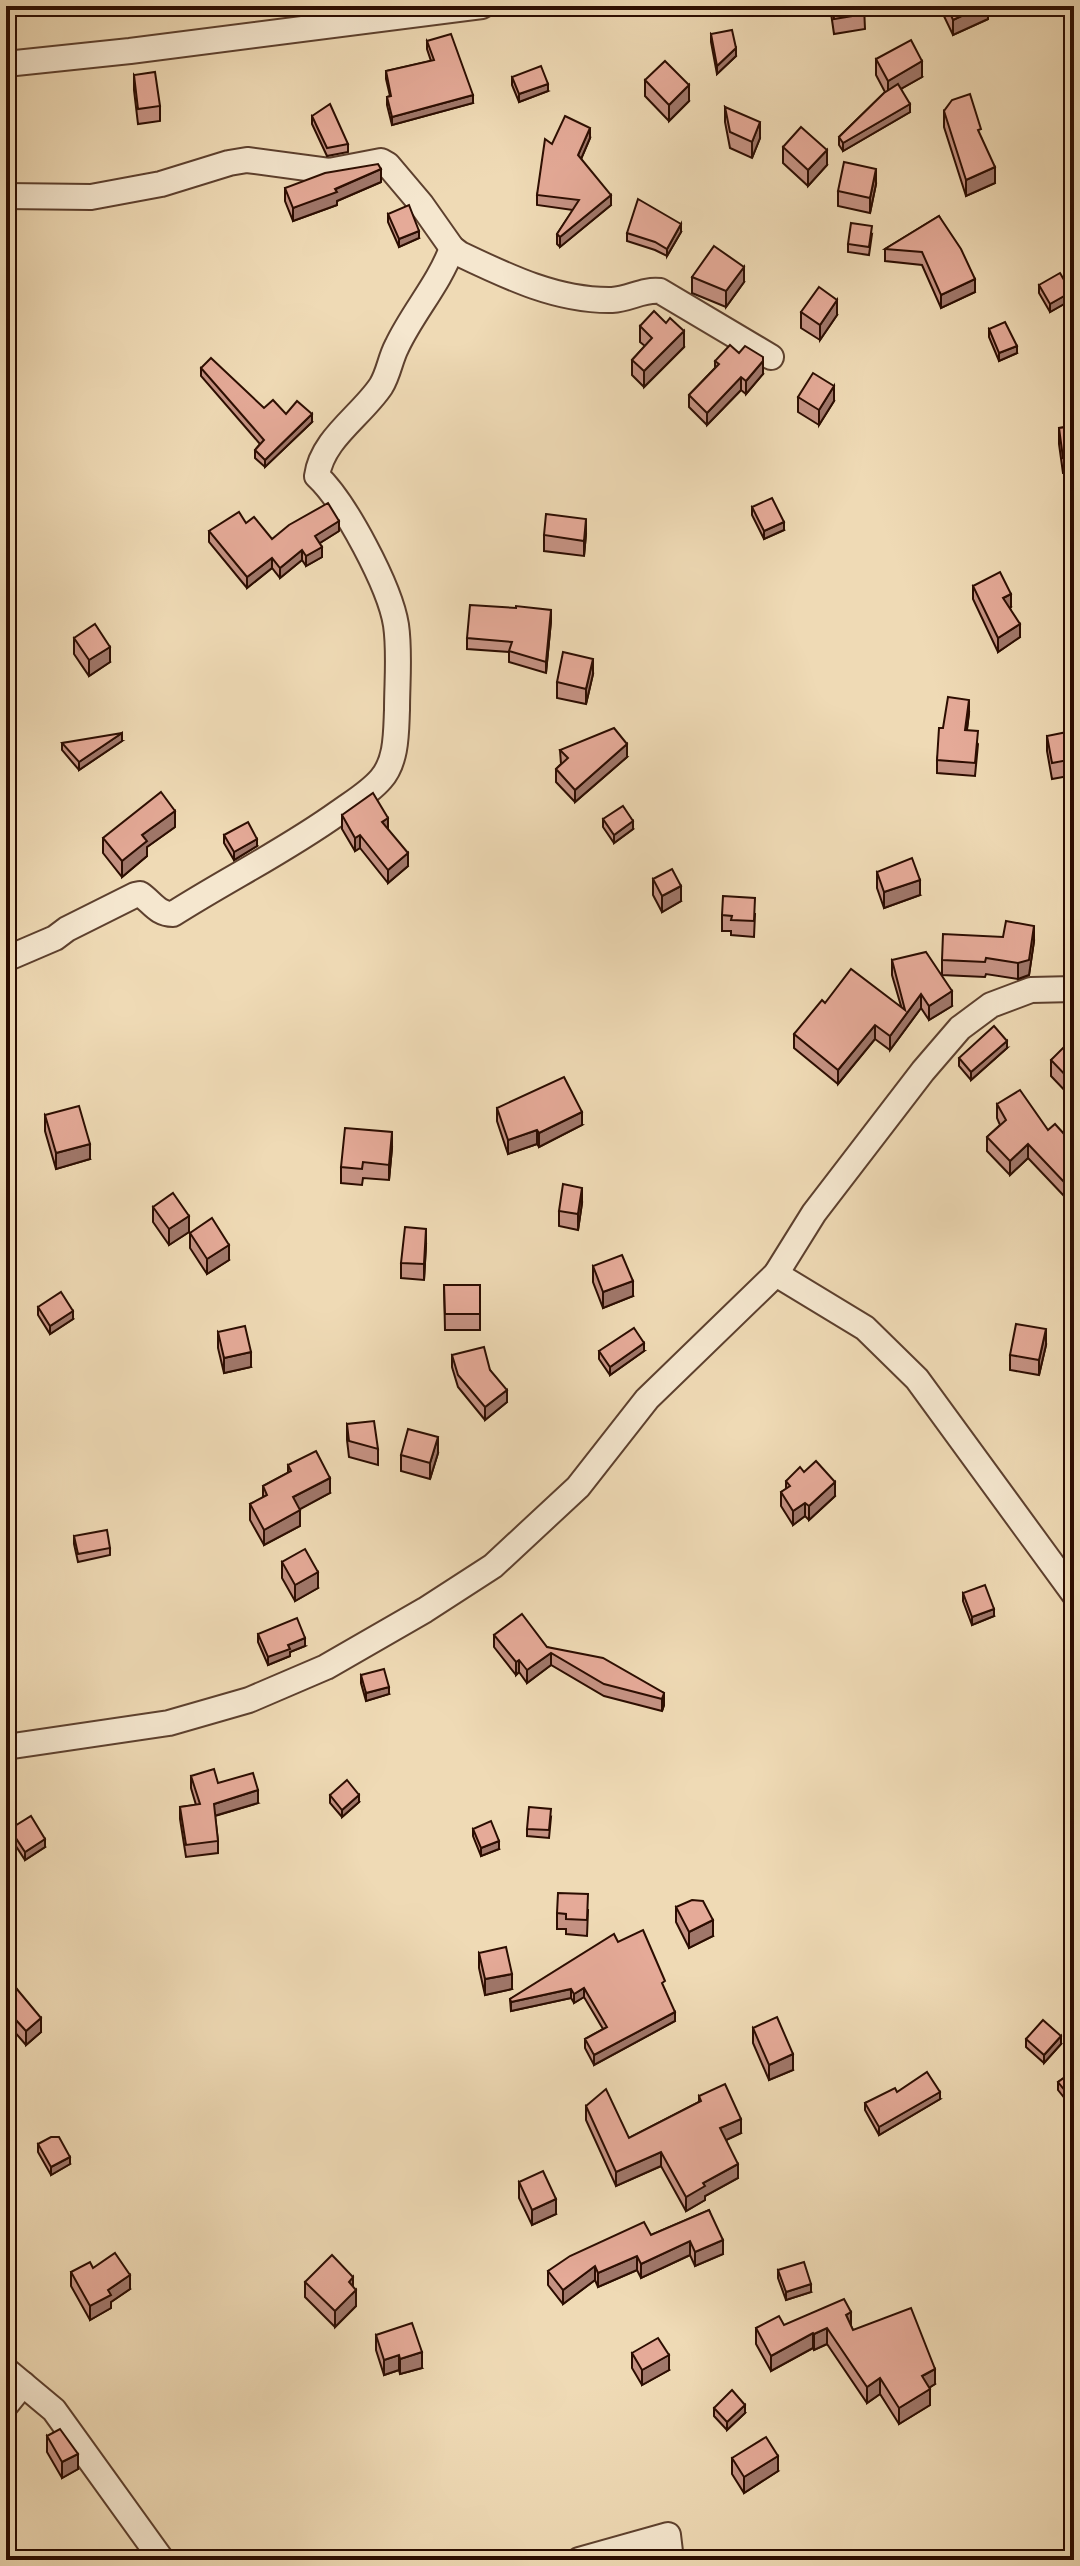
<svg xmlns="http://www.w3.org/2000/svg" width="1080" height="2566" viewBox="0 0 1080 2566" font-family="'Gentium Book Plus',serif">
	<rect width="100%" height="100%" fill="#efdab5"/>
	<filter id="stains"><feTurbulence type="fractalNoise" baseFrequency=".0025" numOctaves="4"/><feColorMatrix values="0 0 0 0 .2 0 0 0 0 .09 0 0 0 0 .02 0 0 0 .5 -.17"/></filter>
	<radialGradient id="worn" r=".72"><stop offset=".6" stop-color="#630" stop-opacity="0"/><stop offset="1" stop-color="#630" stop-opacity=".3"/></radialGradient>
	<path fill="#b4c191" stroke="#706749" stroke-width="2" d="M6,6H95L6,16Z"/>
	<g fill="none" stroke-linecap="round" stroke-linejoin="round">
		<g stroke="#5d402e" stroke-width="28">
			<g id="minor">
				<path d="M6,64L130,51L482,6"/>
				<path d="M6,196L91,197L161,184L229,163L247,160L329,171L381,161L388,165L421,204L452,248L460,254C508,277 558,301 612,300C630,299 643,289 660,291L771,357"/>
				<path d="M6,959L55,938L67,929L135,895L140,894C152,902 157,914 173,914C228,879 285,851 338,813C353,802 369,793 381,779C397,761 396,732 397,710C397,682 400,652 396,625C390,587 345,502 317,476C322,439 361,416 381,386C389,373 390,359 397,346C413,312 439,284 452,248"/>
				<path d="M776,1274L865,1328L917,1379L1074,1594"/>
				<path d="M6,1747L169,1723L249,1700L326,1667L425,1610L493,1566L578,1487L647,1399L776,1274L814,1213L923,1071L960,1028L991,1005L1031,990L1074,989"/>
				<path d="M6,2370L54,2410L162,2560"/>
				<path d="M6,2405L23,2384"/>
				<path d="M579,2560L668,2535L671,2560"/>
			</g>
		</g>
		<use href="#minor" stroke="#f5e7cf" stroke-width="24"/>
	</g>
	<g fill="#c59283" stroke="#2c0d01" stroke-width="2">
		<path d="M830,6H864L865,29L834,34Z"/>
		<path d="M942,6H988V19L953,35L942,12Z"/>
		<path d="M711,34L736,56L717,74L711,42Z"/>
		<path d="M427,41L473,103L392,125L387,105V97L390,96L386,79V71L431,61L427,49Z"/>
		<path d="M876,59L922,77L901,89L910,112L843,151L839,145V137L885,92L876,75Z"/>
		<path d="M134,75L160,106V121L138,124L134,90Z"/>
		<path d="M512,77L548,91L519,102L512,85Z"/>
		<path d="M645,80L689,101L669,121L645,96Z"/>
		<path d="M725,107L760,138L752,158L730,148L725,122Z"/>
		<path d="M944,111L981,137L995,183L966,196L944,127Z"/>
		<path d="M312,116L348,144V152L327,156L312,124Z"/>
		<path d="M590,138L581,159L611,205L560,247L557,244V234L573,210L537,205V195L552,144Z"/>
		<path d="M783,147L827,165L808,186L783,163Z"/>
		<path d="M381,182L337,201V205L293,221L285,201V188Z"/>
		<path d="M876,184L870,213L838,206V191Z"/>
		<path d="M388,214L419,238L399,247L388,222Z"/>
		<path d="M939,216L975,292L941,308L922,265L885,261V249Z"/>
		<path d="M681,232L667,256L655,250L627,241V233Z"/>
		<path d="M872,234L869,255L848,252V244Z"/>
		<path d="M692,277L744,282L726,307L692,293Z"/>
		<path d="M1039,285L1071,300L1050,312L1039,293Z"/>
		<path d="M801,312L837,315L820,340L801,328Z"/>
		<path d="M640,326L684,347L644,387L632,375V360L645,346L640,342Z"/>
		<path d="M989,329L1017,353L999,361L989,337Z"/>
		<path d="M715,361L763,374L746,394L741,390L707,425L689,407V395L715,368Z"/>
		<path d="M201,368L264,408L312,422L265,467L255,458V450L260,444L201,376Z"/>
		<path d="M798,397L834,401L819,425L798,412Z"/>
		<path d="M1074,426V472L1063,473L1059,444V428Z"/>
		<path d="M752,507L784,530L764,539L752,515Z"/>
		<path d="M246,523L272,539L339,531L320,543L322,557L306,566L302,560L280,578L272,568L247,588L209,542V531Z"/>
		<path d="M586,534L584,556L544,551V535Z"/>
		<path d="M973,586L1011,607L1010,608L1020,637L998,652L973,599Z"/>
		<path d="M551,621L546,673L509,662V652L467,649V638Z"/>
		<path d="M74,638L110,662L89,676L74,654Z"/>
		<path d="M593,674L586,704L557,698V682Z"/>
		<path d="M969,713L967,730L978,744L975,776L937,773V760L943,728Z"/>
		<path d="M1047,736L1074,740V775L1052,779L1047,751Z"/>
		<path d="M122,741L79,770L62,750V743Z"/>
		<path d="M560,750L627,757L575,802L556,782V769L561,764Z"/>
		<path d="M342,815L388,830L408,866L388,883L360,848L355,851L342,829Z"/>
		<path d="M603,819L633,829L614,843L603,827Z"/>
		<path d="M175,827L147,847V856L122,877L103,853V838Z"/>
		<path d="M224,835L257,846L234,860L224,843Z"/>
		<path d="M877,872L920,895L884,908L877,888Z"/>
		<path d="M653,879L681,901L662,912L653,895Z"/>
		<path d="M755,914L754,937L731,935V931H722V915Z"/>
		<path d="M1034,941L1029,975L1018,979L986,974L985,977L942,975V960Z"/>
		<path d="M892,960L952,1006L929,1020L921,1008L890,1050L875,1039L838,1084L794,1048V1034L825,1003L901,1006L892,975Z"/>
		<path d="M1074,1044L1069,1095L1051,1076V1060Z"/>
		<path d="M1007,1048L971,1080L959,1066V1058Z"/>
		<path d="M997,1104L1048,1130L1074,1145V1188L1065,1197L1028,1158L1010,1175L987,1151V1137L1000,1125L997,1118Z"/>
		<path d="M497,1108L582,1125L539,1147L537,1144L508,1154L497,1121Z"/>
		<path d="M45,1115L90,1159L56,1169L45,1131Z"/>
		<path d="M392,1148L389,1180L363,1178L362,1185L341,1183V1167Z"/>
		<path d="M582,1203L578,1230L559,1226V1211Z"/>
		<path d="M153,1207L189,1232L169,1245L153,1222Z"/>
		<path d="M190,1233L229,1260L207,1274L190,1248Z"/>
		<path d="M426,1245L424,1280L401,1278V1263Z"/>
		<path d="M593,1266L633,1296L603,1308L593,1282Z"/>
		<path d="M444,1285H480V1330H445Z"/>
		<path d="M38,1307L73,1319L50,1334L38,1315Z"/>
		<path d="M218,1332L251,1367L224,1373L218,1348Z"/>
		<path d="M1046,1345L1039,1375L1010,1370V1355Z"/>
		<path d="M599,1351H644L610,1375L599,1359Z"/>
		<path d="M452,1355L490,1370L507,1402L485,1420L458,1387L452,1367Z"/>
		<path d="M347,1424L378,1449V1465L349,1457L347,1440Z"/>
		<path d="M438,1453L430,1479L401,1471V1455Z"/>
		<path d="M288,1465L330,1493L299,1509L300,1526L264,1545L250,1520V1504L263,1498V1486L288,1473Z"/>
		<path d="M804,1472L835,1496L809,1520L805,1516L793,1525L781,1506V1492L786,1489V1481Z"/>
		<path d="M74,1536L110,1548V1555L78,1562L74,1544Z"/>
		<path d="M282,1562L318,1588L295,1601L282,1578Z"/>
		<path d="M963,1593L994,1616L972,1625L963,1601Z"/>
		<path d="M258,1634L305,1646L290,1652V1656L268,1665L258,1642Z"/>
		<path d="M494,1635L547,1647L664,1693V1705L662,1711L604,1696L551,1665L527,1683L519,1672L516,1675L494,1647Z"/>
		<path d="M361,1675L389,1694L366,1701L361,1683Z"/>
		<path d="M191,1776L218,1783L258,1803L215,1816L218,1841V1853L186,1857L180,1819V1807L196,1805L191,1788Z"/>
		<path d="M330,1795L359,1802L342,1817L330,1803Z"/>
		<path d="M551,1817L549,1838L527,1836V1829Z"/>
		<path d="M10,1829L45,1847L25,1860L10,1837Z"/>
		<path d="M473,1829L499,1849L481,1856L473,1836Z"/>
		<path d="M676,1907L713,1936L689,1948L676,1922Z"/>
		<path d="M588,1910L587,1936L566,1934V1929H557V1913Z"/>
		<path d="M618,1942L665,1990L675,2021L594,2065L585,2048V2039L603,2029L584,1997L574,2003L571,1998L511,2011L510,1999Z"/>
		<path d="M479,1953L512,1989L485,1995L479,1968Z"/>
		<path d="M6,1970L41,2032L26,2045L6,2022Z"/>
		<path d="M753,2028L793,2070L769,2080L753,2043Z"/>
		<path d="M1026,2039L1061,2044L1044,2063L1026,2047Z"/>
		<path d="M1074,2071V2110L1058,2090V2082Z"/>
		<path d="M897,2092L940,2099L879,2135L865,2110V2103Z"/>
		<path d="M699,2096L741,2133L726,2140L738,2178L705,2196V2200L686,2211L661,2166L616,2186L586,2120V2106L629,2138L699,2102Z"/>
		<path d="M38,2144L70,2164L51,2175L38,2152Z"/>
		<path d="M519,2182L556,2214L532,2225L519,2198Z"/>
		<path d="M709,2210L723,2254L695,2266L690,2255L641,2278L637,2270L598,2287L595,2280L563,2304L548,2285V2271L651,2235Z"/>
		<path d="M93,2268L130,2289L111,2302V2308L90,2320L71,2286V2272Z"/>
		<path d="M778,2270L811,2292L786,2300L778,2278Z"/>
		<path d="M305,2282L353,2288L356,2306L335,2327L305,2297Z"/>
		<path d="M784,2325L851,2326L853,2330L935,2384L929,2388L930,2405L899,2424L880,2394L867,2403L827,2344L814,2350L813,2348L771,2371L756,2344V2328Z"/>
		<path d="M376,2335L422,2368L400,2374L399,2370L384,2375L376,2350Z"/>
		<path d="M632,2353L669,2370L642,2385L632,2368Z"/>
		<path d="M714,2408L745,2413L727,2430L714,2416Z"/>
		<path d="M47,2436L78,2469L62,2478L47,2452Z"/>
		<path d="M732,2458L778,2471L744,2493L732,2474Z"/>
	</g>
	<g fill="#a0776a" stroke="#2c0d01" stroke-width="2">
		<path d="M983,6H988V19L953,35V20Z"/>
		<path d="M736,48V56L717,74V66Z"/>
		<path d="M922,61V77L888,96V81Z"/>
		<path d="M548,84V91L519,102V94Z"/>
		<path d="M689,85V101L669,121V105Z"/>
		<path d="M473,95V103L392,125V117Z"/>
		<path d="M910,104V112L843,151V143Z"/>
		<path d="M760,122V138L752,158V142Z"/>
		<path d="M590,128V138L578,166V155Z"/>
		<path d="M827,150V165L808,186V170Z"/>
		<path d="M995,167V183L966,196V180Z"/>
		<path d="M381,169V182L337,201V205L293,221V208Z"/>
		<path d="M876,169V184L870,213V198Z"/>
		<path d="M611,195V205L560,247V237Z"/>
		<path d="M681,224V232L667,256V249Z"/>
		<path d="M419,231V238L399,247V239Z"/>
		<path d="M744,267V282L726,307V291Z"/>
		<path d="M975,279V292L941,308V295Z"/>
		<path d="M1071,292V300L1050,312V304Z"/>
		<path d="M837,300V315L820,340V325Z"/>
		<path d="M684,331V347L644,387V371Z"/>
		<path d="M1017,346V353L999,361V353Z"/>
		<path d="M763,361V374L746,394V381Z"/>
		<path d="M741,377V390L707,425V413Z"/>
		<path d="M834,386V401L819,425V410Z"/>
		<path d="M312,414V422L265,467V460Z"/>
		<path d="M586,519V534L584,556V541Z"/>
		<path d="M339,521V531L315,546V536Z"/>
		<path d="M784,522V530L764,539V531Z"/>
		<path d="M322,547V557L306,566V556Z"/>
		<path d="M302,550V560L280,578V568Z"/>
		<path d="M272,558V568L247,588V577Z"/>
		<path d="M1011,594V607L1003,611V598Z"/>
		<path d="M551,610V621L546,673V662Z"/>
		<path d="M1020,624V637L998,652V638Z"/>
		<path d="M110,647V662L89,676V660Z"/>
		<path d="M593,659V674L586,704V689Z"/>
		<path d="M969,700V713L965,743V730Z"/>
		<path d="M122,733V741L79,770V762Z"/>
		<path d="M627,744V757L575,802V790Z"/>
		<path d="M175,811V827L147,847V856L122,877V861L142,835Z"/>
		<path d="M388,818V831L382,822Z"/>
		<path d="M633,821V829L614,843V835Z"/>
		<path d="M360,835V848L355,851V838Z"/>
		<path d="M257,839V846L234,860V852Z"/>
		<path d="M408,853V866L388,883V870Z"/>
		<path d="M920,880V895L884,908V892Z"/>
		<path d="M681,886V901L662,912V896Z"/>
		<path d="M1034,926V941L1029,975L1018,979V963Z"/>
		<path d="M952,991V1006L929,1020V1006Z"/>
		<path d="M921,994V1008L890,1050V1036Z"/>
		<path d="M875,1025V1039L838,1084V1070Z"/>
		<path d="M1007,1041V1048L971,1080V1072Z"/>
		<path d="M1074,1075V1090L1069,1095V1079Z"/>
		<path d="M582,1112V1125L539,1147V1133Z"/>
		<path d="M537,1130V1144L508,1154V1140Z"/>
		<path d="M392,1132V1148L389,1180V1165Z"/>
		<path d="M90,1144V1159L56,1169V1153Z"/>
		<path d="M1028,1144V1158L1010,1175V1161Z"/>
		<path d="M1074,1174V1188L1065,1197V1183Z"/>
		<path d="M582,1188V1203L578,1230V1214Z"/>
		<path d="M189,1216V1232L169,1245V1229Z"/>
		<path d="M426,1229V1245L424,1280V1264Z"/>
		<path d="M229,1245V1260L207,1274V1259Z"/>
		<path d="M633,1281V1296L603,1308V1292Z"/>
		<path d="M73,1311V1319L50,1334V1326Z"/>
		<path d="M1046,1329V1345L1039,1375V1360Z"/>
		<path d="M644,1343V1351L610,1375V1367Z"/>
		<path d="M251,1352V1367L224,1373V1358Z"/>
		<path d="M507,1390V1402L485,1420V1407Z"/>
		<path d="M438,1437V1453L430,1479V1463Z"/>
		<path d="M330,1478V1493L293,1513V1497Z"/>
		<path d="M835,1482V1496L809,1520V1506Z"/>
		<path d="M805,1503V1516L793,1525V1511Z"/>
		<path d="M300,1510V1526L264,1545V1530Z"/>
		<path d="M318,1572V1588L295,1601V1585Z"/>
		<path d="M994,1609V1616L972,1625V1617Z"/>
		<path d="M305,1638V1646L290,1652V1656L268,1665V1657L288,1645Z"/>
		<path d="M551,1653V1665L527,1683V1670Z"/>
		<path d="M519,1660V1672L516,1675V1662Z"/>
		<path d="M389,1687V1694L366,1701V1693Z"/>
		<path d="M664,1693V1705L662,1711V1699Z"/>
		<path d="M258,1790V1803L214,1816V1804Z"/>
		<path d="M359,1795V1802L342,1817V1810Z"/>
		<path d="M45,1839V1847L25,1860V1852Z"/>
		<path d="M499,1841V1849L481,1856V1848Z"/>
		<path d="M713,1920V1936L689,1948V1932Z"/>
		<path d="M512,1974V1989L485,1995V1979Z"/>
		<path d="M584,1988V1997L574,2003V1994Z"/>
		<path d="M571,1989V1998L511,2011V2002Z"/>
		<path d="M675,2012V2021L594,2065V2055Z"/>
		<path d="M41,2018V2032L26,2045V2031Z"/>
		<path d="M1061,2036V2044L1044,2063V2055Z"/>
		<path d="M793,2054V2070L769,2080V2065Z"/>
		<path d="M940,2092V2099L879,2135V2127Z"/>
		<path d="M741,2119V2133L720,2143V2128Z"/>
		<path d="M661,2152V2166L616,2186V2172Z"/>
		<path d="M70,2157V2164L51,2175V2167Z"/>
		<path d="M738,2164V2178L705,2196V2200L686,2211V2197L703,2183Z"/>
		<path d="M556,2199V2214L532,2225V2210Z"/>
		<path d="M723,2240V2254L695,2266V2252Z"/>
		<path d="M690,2241V2255L641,2278V2264Z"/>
		<path d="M637,2256V2270L598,2287V2273Z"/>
		<path d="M595,2266V2280L563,2304V2290Z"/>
		<path d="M130,2275V2289L111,2302V2308L90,2320V2306L108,2290Z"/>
		<path d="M353,2277V2293L356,2290V2306L335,2327V2311L349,2282Z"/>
		<path d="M811,2284V2292L786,2300V2292Z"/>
		<path d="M851,2312V2327L846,2315Z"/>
		<path d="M827,2328V2344L814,2350V2334Z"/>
		<path d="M813,2333V2348L771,2371V2356Z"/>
		<path d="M422,2352V2368L400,2374V2359Z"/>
		<path d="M399,2355V2370L384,2375V2360Z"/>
		<path d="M669,2355V2370L642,2385V2370Z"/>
		<path d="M935,2369V2384L922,2392V2376Z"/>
		<path d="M880,2378V2394L867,2403V2387Z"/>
		<path d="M930,2389V2405L899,2424V2408Z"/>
		<path d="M745,2405V2413L727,2430V2422Z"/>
		<path d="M78,2454V2469L62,2478V2462Z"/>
		<path d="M778,2456V2471L744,2493V2477Z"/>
	</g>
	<g fill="#e5aa98" stroke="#2c0d01" stroke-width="2">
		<path d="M832,6H864L865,14L834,19Z"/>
		<path d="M947,6H983L953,20Z"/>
		<path d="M732,30L736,48L717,66L711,34Z"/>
		<path d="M451,34L473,95L392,117L387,97L391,96L386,71L434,60L427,41Z"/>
		<path d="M911,40L922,61L888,81L876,59Z"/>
		<path d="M665,61L689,85L669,105L645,80Z"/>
		<path d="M541,66L548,84L519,94L512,77Z"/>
		<path d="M155,72L160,106L138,109L134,75Z"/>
		<path d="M898,84L910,104L843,143L839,137L884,93Z"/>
		<path d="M970,94L981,129L978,130L995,167L966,180L944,111L952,100Z"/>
		<path d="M330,104L348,144L327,148L312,116Z"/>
		<path d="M725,107L760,122L752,142L730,132Z"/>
		<path d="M565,116L590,128L578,155L611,195L560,237L557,234L579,200L537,195L545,139L552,144Z"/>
		<path d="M801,127L827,150L808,170L783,147Z"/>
		<path d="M844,162L876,169L870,198L838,191Z"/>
		<path d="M378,164L381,169L335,189L337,192L293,208L285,188L325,173Z"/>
		<path d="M638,199L681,224L667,249L655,242L627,233Z"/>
		<path d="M409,205L419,231L399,239L388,214Z"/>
		<path d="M939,216L961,249L975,279L941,295L922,252L885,249Z"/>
		<path d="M851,223L872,226L869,247L848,244Z"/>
		<path d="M714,246L744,267L726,291L692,277Z"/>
		<path d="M1060,273L1071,292L1050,304L1039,285Z"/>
		<path d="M819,287L837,300L820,325L801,312Z"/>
		<path d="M654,311L666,323L670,318L684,331L644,371L632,360L652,338L640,326Z"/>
		<path d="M1005,322L1017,346L999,353L989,329Z"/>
		<path d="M730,345L739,353L745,346L763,357V361L746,381L741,377L707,413L689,395L719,364L715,361Z"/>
		<path d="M211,358L264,408L273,400L286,414L297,401L312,414L265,460L255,450L264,440L201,368Z"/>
		<path d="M813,373L834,386L819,410L798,397Z"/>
		<path d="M1074,426V456L1063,458L1059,428Z"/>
		<path d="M772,498L784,522L764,531L752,507Z"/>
		<path d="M328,503L339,521L315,536L322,547L306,556L302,550L280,568L272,558L247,577L209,531L239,512L246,523L254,517L272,539L289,525Z"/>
		<path d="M546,514L586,519L584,541L544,535Z"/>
		<path d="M1000,572L1011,594L1003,598L1020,624L998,638L973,586Z"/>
		<path d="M470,605L516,608V606L551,610L546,662L509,651L512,642L467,638Z"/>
		<path d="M95,624L110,647L89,660L74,638Z"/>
		<path d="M563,652L593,659L586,689L557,682Z"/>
		<path d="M948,697L969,700L965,730L978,731L975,763L937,760L939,728H943Z"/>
		<path d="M614,728L627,744L575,790L556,769L568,758L560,750Z"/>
		<path d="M1072,731L1074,740V759L1052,763L1047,736Z"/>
		<path d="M122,733L79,762L62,743Z"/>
		<path d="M161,792L175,811L142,835L147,841L122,861L103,838Z"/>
		<path d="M373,793L388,818L382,822L408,853L388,870L360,835L355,838L342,815Z"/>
		<path d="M623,806L633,821L614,835L603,819Z"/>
		<path d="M248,822L257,839L234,852L224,835Z"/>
		<path d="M912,858L920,880L884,892L877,872Z"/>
		<path d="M672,869L681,886L662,896L653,879Z"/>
		<path d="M723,896L755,898L754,921L731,920L732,916L722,915Z"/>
		<path d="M1006,921L1034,926L1029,960L1018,963L986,958L985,962L942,960L943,934L1003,937Z"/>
		<path d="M926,952L952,991L929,1006L921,994L890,1036L875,1025L838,1070L794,1034L822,1000L825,1003L851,969L905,1010L892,960Z"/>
		<path d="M994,1026L1007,1041L971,1072L959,1058Z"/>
		<path d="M1070,1041L1074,1044V1075L1069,1079L1051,1060Z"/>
		<path d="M564,1077L582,1112L539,1133L537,1130L508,1140L497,1108Z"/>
		<path d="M1020,1090L1048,1130L1055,1124L1074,1145V1174L1065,1183L1028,1144L1010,1161L987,1137L1006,1120L997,1104Z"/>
		<path d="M79,1106L90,1144L56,1153L45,1115Z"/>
		<path d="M345,1128L392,1132L389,1165L363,1162L362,1169L341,1167Z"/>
		<path d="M563,1184L582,1188L578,1214L559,1211Z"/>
		<path d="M173,1193L189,1216L169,1229L153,1207Z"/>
		<path d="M212,1218L229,1245L207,1259L190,1233Z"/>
		<path d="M405,1227L426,1229L424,1264L401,1263Z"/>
		<path d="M622,1255L633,1281L603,1292L593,1266Z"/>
		<path d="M444,1285H480V1314H445Z"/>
		<path d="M61,1292L73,1311L50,1326L38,1307Z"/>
		<path d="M1016,1324L1046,1329L1039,1360L1010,1355Z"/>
		<path d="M245,1326L251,1352L224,1358L218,1332Z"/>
		<path d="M634,1328L644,1343L610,1367L599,1351Z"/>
		<path d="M484,1347L490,1370L507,1390L485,1407L458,1375L452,1355Z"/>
		<path d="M374,1421L378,1449L349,1441L347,1424Z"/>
		<path d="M408,1429L438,1437L430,1463L401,1455Z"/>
		<path d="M316,1451L330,1478L293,1497L300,1510L264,1530L250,1504L267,1495L263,1486L291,1471L288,1465Z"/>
		<path d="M816,1461L835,1482L809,1506L805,1503L793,1511L781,1492L790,1486L786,1481L800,1467L804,1472Z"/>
		<path d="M107,1530L110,1548L78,1554L74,1536Z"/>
		<path d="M305,1549L318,1572L295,1585L282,1562Z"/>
		<path d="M985,1585L994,1609L972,1617L963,1593Z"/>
		<path d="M522,1614L547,1647L603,1658L664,1693L662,1699L604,1684L551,1653L527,1670L519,1660L516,1662L494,1635Z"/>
		<path d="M297,1618L305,1638L288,1645L290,1649L268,1657L258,1634Z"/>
		<path d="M384,1669L389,1687L366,1693L361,1675Z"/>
		<path d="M214,1769L218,1783L253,1773L258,1790L214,1804L218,1841L186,1845L180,1807L200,1804L191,1776Z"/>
		<path d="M347,1780L359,1795L342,1810L330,1795Z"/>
		<path d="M529,1807L551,1809L549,1830L527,1829Z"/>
		<path d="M31,1816L45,1839L25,1852L10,1829Z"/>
		<path d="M491,1821L499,1841L481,1848L473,1829Z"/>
		<path d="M558,1893L588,1894L587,1920L566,1919V1914L557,1913Z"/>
		<path d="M692,1900L703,1901L713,1920L689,1932L676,1907Z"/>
		<path d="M643,1930L665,1981L662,1983L675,2012L594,2055L585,2039L607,2027L584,1988L574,1994L571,1989L511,2002L510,1999L614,1934L618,1942Z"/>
		<path d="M506,1947L512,1974L485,1979L479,1953Z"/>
		<path d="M6,1970L14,1979L11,1982L41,2018L26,2031L6,2009Z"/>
		<path d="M777,2017L793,2054L769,2065L753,2028Z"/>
		<path d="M1043,2020L1061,2036L1044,2055L1026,2039Z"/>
		<path d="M1074,2071V2102L1058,2082Z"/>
		<path d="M927,2072L940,2092L879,2127L865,2103L895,2088L897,2092Z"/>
		<path d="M725,2084L741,2119L720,2128L738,2164L703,2183L705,2186L686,2197L661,2152L616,2172L586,2106L606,2089L629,2138L701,2101L699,2096Z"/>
		<path d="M51,2137H59L70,2157L51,2167L38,2144Z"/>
		<path d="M543,2171L556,2199L532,2210L519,2182Z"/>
		<path d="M709,2210L723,2240L695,2252L690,2241L641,2264L637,2256L598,2273L595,2266L563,2290L548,2271L570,2256L644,2222L651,2235Z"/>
		<path d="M115,2253L130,2275L108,2290L111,2295L90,2306L71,2272L90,2262L93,2268Z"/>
		<path d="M332,2255L353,2277L349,2282L356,2290L335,2311L305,2282Z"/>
		<path d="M804,2262L811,2284L786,2292L778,2270Z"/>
		<path d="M844,2299L851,2312L846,2315L853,2330L911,2308L935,2369L922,2376L930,2389L899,2408L880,2378L867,2387L827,2328L814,2334L813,2333L771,2356L756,2328L779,2316L784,2325Z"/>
		<path d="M412,2323L422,2352L400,2359L399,2355L384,2360L376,2335Z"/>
		<path d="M658,2338L669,2355L642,2370L632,2353Z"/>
		<path d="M732,2390L745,2405L727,2422L714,2408Z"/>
		<path d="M60,2429L78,2454L62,2462L47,2436Z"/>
		<path d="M766,2437L778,2456L744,2477L732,2458Z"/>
	</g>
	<rect width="1080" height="2566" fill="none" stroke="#efdab5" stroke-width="32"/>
	<rect x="8" y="8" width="1064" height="2550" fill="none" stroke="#2c0d01" stroke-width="4"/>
	<rect x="16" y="16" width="1048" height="2534" fill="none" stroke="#2c0d01" stroke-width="2"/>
	<rect width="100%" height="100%" filter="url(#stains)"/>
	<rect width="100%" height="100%" fill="url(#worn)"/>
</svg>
